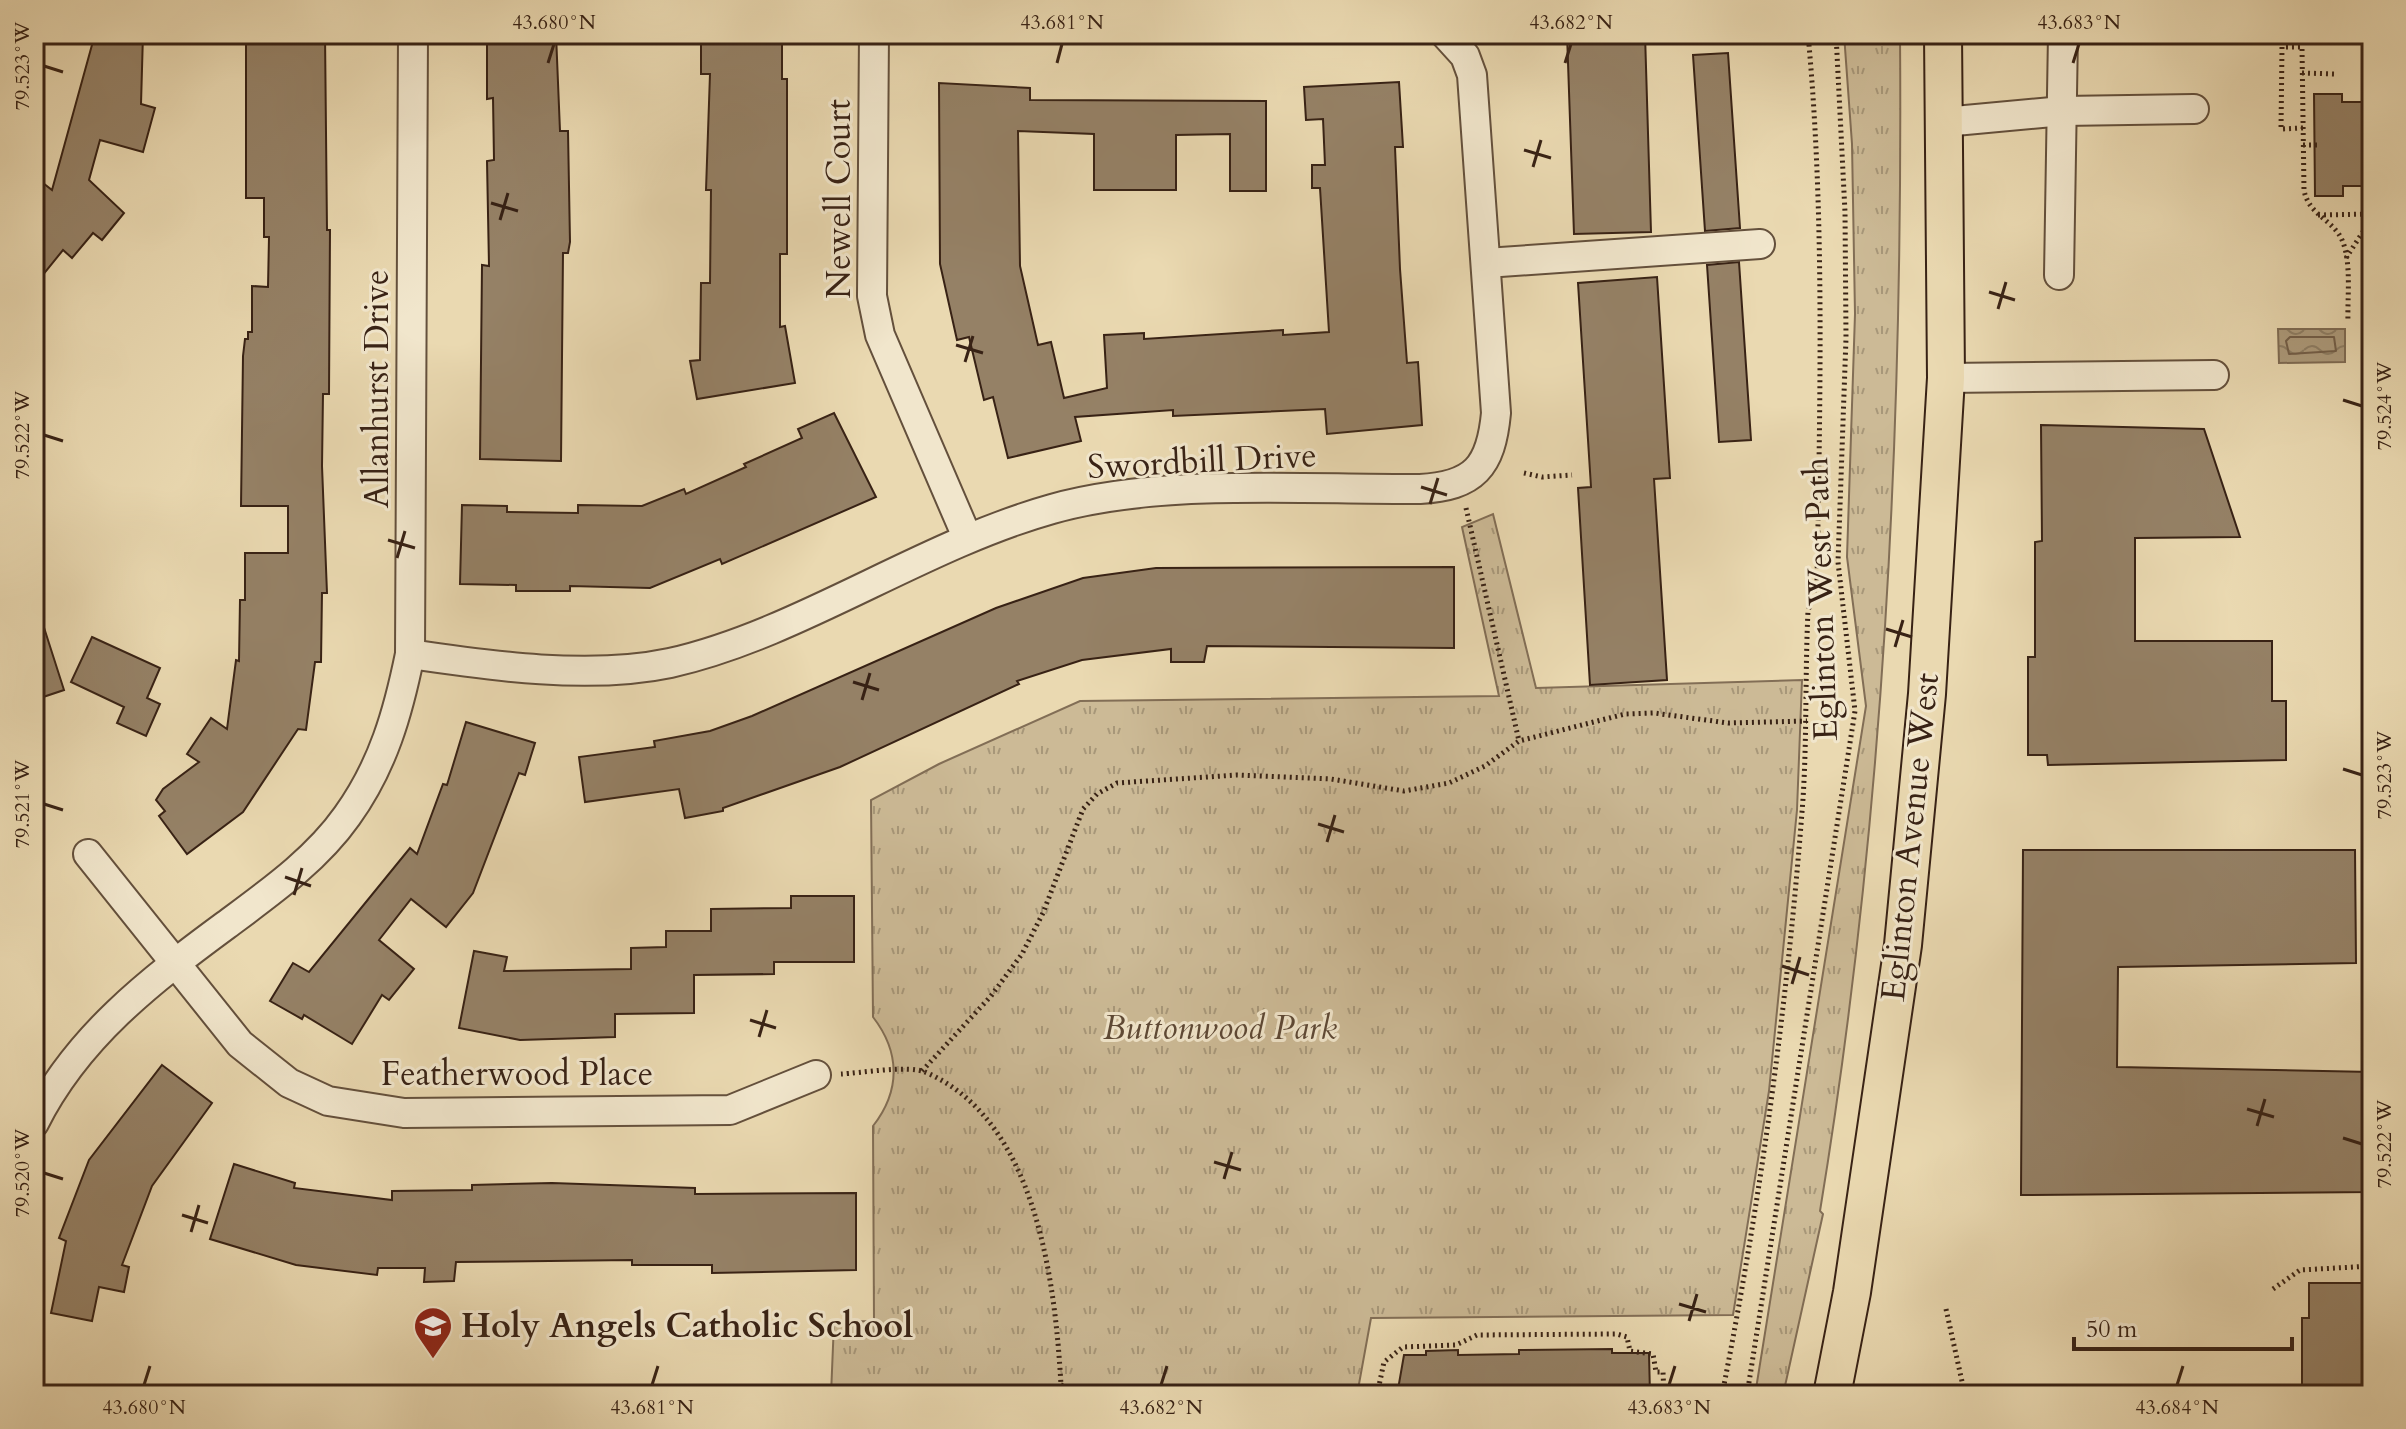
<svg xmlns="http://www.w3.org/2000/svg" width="2406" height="1429" viewBox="0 0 2406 1429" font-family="Cardo,serif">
	<defs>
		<pattern id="grass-tufts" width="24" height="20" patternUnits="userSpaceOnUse" patternTransform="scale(2)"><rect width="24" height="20" fill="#ccba96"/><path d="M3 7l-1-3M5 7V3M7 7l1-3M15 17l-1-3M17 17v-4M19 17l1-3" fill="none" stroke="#a79779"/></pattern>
		<pattern id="water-waves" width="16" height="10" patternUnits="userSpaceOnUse" patternTransform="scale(2)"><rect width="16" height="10" fill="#ad9b7c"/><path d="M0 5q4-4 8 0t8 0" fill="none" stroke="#8e7e64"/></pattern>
	</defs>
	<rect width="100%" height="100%" fill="#ead9b1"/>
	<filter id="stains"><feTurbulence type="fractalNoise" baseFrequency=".0025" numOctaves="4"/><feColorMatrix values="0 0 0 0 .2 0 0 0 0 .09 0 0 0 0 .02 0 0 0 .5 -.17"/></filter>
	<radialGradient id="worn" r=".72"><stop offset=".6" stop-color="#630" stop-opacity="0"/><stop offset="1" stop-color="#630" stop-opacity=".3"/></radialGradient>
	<g fill="url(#grass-tufts)" stroke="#826e56" stroke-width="2">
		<path d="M1844,34H1900C1903,429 1884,822 1820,1211L1823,1214L1783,1395H1755L1866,706L1847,557L1855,314L1852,144Z"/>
		<path d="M1493,514L1536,688L1802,680L1797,810L1769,1091L1733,1315L1371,1318L1357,1395H831L834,1322L874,1321L873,1126C901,1090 900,1052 873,1017L871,800L939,764L1080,701L1499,696L1462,527Z"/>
	</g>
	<path fill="#ccba96" stroke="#826e56" stroke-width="2" d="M2247,34H2372V40L2247,42Z"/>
	<path fill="url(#water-waves)" stroke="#7e6b53" stroke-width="2" d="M2278,329H2345V362L2279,363Z"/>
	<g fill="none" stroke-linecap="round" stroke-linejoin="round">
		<path stroke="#725e48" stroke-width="2" d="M2290,337H2334L2336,351L2289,354L2286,341Z"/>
	</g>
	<g fill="#958166" stroke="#382215" stroke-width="2">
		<path d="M95,34H143L141,104L155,108L143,152L100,140L89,180L124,213L102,240L93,233L72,258L63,250L34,286V176L52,190Z"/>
		<path d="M246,34H325L327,230H330L329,394H323L322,466L327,593H322L321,662H315L306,730L298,729L243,812L187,854L159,816L165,811L156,800L163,789L199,762L187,754L211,718L227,729L236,660L239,661L240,600H245V553H288V506H241L243,356L245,339H248V332H252V286L268,287L269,237H264V198H246Z"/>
		<path d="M487,34H556L560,131H568L570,242L568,253H563L561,461L480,459L482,265L489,266L487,161L494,160L493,98L487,99Z"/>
		<path d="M701,34H782V79H787V254H780V327L785,326L795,383L697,399L690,361L700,360L701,283H710L711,190H706L710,74H701Z"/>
		<path d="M1567,34H1645L1651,232L1574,234Z"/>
		<path d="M1728,53L1740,228L1705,231L1693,55Z"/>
		<path d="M1399,82L1403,147H1395L1400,269L1407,363L1418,362L1422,425L1327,434L1325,409L1173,416V410L1075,417L1081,441L1008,458L993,397L984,400L969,337L957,340L940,264L939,83L1030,88V100L1266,101V191H1230V134L1176,135V190H1094V134L1018,131L1020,266L1038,345L1051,342L1064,398L1107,388L1104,335L1144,333V339L1283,330V335L1329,332L1320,188H1312V165H1325L1323,119L1306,120L1304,87Z"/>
		<path d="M2314,94H2342V102H2372V186H2343V196H2315Z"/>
		<path d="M1739,262L1751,440L1719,442L1707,265Z"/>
		<path d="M1657,277L1670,478L1654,479L1667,680L1590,685L1578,488L1591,487L1578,283Z"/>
		<path d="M834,413L876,497L722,564L720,559L650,588L570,586V591H516V585L460,584L462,505L507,506V512L578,513V505L642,506L684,489L686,494L746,467L744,464L802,438L798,429Z"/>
		<path d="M2041,425L2204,429L2240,537L2135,538V641H2272V701H2286V760L2048,765L2047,755H2028V657H2035V542L2042,541Z"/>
		<path d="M1454,567V648L1207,646L1204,662H1171V649L1082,660L1017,681L1019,684L840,767L723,808V811L685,818L679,789L585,802L579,757L655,747L654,741L710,731L752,716L996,608L1083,578L1156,568Z"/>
		<path d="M34,612H39L64,690L34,700Z"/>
		<path d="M92,637L160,668L147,698L160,704L146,736L117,723L124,707L71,682Z"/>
		<path d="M466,722L535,743L525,775L519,773L473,893L446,927L411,899L379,940L414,969L389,1000L382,995L352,1044L304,1015L302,1019L270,1001L293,963L309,972L410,848L417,854L443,784L447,785Z"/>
		<path d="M2023,850H2355L2356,963L2118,967L2117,1067L2372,1072V1192L2021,1195Z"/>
		<path d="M791,896H854V962H774V974L694,975V1013L615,1014V1037L520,1040L459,1028L474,951L507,957L504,971L631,969V948L666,947V931H711V909L791,908Z"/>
		<path d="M162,1065L212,1103L152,1186L122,1265L129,1267L124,1292L99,1287L92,1321L51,1313L66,1241L59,1238L89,1160Z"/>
		<path d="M234,1164L295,1183L294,1188L392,1200V1191L472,1190V1185L552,1183L695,1188V1194L856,1193V1270L712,1273V1265H632V1260L456,1262L454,1281L424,1282L425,1268H378L377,1275L296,1265L210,1239Z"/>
		<path d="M2309,1283H2372V1395H2302V1318H2309Z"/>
		<path d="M1612,1349V1353H1649L1650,1395H1397L1404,1355H1426V1351L1458,1350V1355L1519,1354V1350Z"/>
	</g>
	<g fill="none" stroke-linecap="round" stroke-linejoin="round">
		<g stroke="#64503c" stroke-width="32">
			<g id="minor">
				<path d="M874,34L872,296L880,335L967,537"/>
				<path d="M1944,122L2063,111L2194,109"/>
				<path d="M1486,263L1760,244"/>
				<path d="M2059,275L2063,34"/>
				<path d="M1946,378L2214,375"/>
				<path d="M410,654C491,666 590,680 670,663C799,634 920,546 1052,509C1162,478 1305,490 1420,489C1474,486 1491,467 1496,413L1472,75L1465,56L1445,34"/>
				<path d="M88,854L240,1044L289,1083L328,1101L404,1113L730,1110L816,1075"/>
				<path d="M34,1123C77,1037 150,981 226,925C269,893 316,860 347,816C383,766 398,713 410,654L413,34"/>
			</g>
		</g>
		<g stroke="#382215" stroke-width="40">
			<path id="major" d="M1832,1395L1852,1292L1903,945L1927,694L1946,378L1943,34"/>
		</g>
		<g stroke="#382215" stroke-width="5" stroke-dasharray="2 4" stroke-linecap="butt">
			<path d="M1502,39L1546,36"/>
			<path d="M2302,73L2336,74"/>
			<path d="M2303,128L2281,129L2282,47H2302L2304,190C2308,212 2326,217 2338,233C2353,253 2347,297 2348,321"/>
			<path d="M2303,145H2319"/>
			<path d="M2365,214V190"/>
			<path d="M2318,215L2372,214"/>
			<path d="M2346,258L2372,218"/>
			<path d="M1524,473L1542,477L1572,475"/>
			<path d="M1466,508L1519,741"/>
			<path d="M922,1071L991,996L1022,954L1043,913L1083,809L1097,794L1117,783L1237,775L1331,779L1404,791L1449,783L1485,766L1519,741L1625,714L1654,713L1728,723L1807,721"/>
			<path d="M841,1074C860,1073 909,1065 925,1072C1036,1119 1055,1280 1061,1385L1059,1395"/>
			<path d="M2273,1289L2300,1270L2372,1266"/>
			<path d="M1946,1309L1965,1395"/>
			<path d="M1061,1385L1095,1395"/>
			<path d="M1062,1386L1070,1395"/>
			<path d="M1349,1395H1359"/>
			<path d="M1377,1395L1384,1362L1403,1347L1456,1345L1477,1335L1617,1334L1627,1337L1630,1351L1653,1354L1656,1372H1663L1664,1395"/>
			<path d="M1722,1395C1761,1198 1788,999 1803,799C1807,736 1805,674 1808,611L1817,582C1820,400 1825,216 1808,34"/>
			<path d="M1747,1395L1855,711L1838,562L1846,338L1845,212L1836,34"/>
		</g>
		<use href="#minor" stroke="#f1e6cc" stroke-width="28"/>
		<use href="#major" stroke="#ead9b1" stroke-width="36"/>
	</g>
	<path fill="none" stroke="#382215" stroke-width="3" d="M548,63L554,44M1057,63L1062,44M1565,63L1571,44M2073,63L2079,44M44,66L63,72M1524,150L1551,158M1533,167L1541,140M491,203L518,211M500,220L508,193M1989,292L2015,300M1998,309L2006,282M956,345L983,353M965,362L973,336M2343,400L2362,406M44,435L63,441M1421,487L1447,495M1430,504L1438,478M388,540L415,548M397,558L405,531M1886,629L1912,637M1895,647L1903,620M853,682L879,690M862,700L870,673M2343,769L2362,775M44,804L63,810M1318,824L1344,832M1327,842L1335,815M285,877L311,886M294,895L302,868M1782,966L1809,975M1792,984L1800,957M750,1020L776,1028M759,1037L767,1010M2247,1109L2274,1117M2257,1126L2265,1099M2343,1138L2362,1144M1214,1162L1241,1170M44,1173L63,1179M1224,1179L1232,1152M182,1215L208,1223M191,1232L199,1205M1679,1304L1706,1312M1689,1321L1697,1294M144,1385L150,1366M652,1385L658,1366M1161,1385L1167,1366M1669,1385L1675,1366M2177,1385L2183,1366"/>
	<defs>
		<g id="school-pin" transform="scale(2)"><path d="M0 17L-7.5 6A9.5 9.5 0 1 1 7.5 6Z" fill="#8f2418" stroke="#f1e6cc"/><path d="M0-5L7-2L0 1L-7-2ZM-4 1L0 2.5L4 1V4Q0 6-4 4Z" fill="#fff"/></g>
	</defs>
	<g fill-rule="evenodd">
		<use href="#school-pin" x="433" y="1326"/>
	</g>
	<g text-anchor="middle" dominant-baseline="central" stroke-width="6" stroke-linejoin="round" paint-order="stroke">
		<g font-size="34" fill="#382215" stroke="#f1e6cc">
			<text transform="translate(839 199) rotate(-90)">Newell Court</text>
			<text transform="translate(377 389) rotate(-90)">Allanhurst Drive</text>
			<text transform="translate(1202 461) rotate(-3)">Swordbill Drive</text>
			<text transform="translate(1821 599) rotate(-92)">Eglinton West Path</text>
			<text transform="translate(1910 837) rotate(-84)">Eglinton Avenue West</text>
			<text x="517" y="1074">Featherwood Place</text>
		</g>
		<g font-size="34" font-style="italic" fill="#5d4835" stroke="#f1e6cc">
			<text x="1220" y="1028">Buttonwood Park</text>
		</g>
		<g font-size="34" font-weight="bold" fill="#382215" stroke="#f1e6cc" text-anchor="start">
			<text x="461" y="1326">Holy Angels Catholic School</text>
		</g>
	</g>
	<rect width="2406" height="1429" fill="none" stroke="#ead9b1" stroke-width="88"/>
	<path d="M2074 1337v12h218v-12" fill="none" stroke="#382215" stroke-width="4"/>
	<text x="2086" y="1337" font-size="24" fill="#382215" stroke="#f1e6cc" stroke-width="6" paint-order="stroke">50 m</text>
	<rect x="44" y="44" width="2318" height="1341" fill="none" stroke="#382215" stroke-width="3"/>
	<g font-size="20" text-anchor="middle" fill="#382215">
		<text x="554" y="29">43.680°N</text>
		<text x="1062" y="29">43.681°N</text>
		<text x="1571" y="29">43.682°N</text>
		<text x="2079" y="29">43.683°N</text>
		<text transform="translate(22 66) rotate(-90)" y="7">79.523°W</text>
		<text transform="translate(2384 406) rotate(-90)" y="7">79.524°W</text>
		<text transform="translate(22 435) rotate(-90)" y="7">79.522°W</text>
		<text transform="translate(2384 775) rotate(-90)" y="7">79.523°W</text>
		<text transform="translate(22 804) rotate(-90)" y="7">79.521°W</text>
		<text transform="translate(2384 1144) rotate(-90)" y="7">79.522°W</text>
		<text transform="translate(22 1173) rotate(-90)" y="7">79.520°W</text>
		<text x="144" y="1414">43.680°N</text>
		<text x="652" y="1414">43.681°N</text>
		<text x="1161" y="1414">43.682°N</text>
		<text x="1669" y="1414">43.683°N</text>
		<text x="2177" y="1414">43.684°N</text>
	</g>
	<rect width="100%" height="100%" filter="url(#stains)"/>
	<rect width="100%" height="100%" fill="url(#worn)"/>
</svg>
